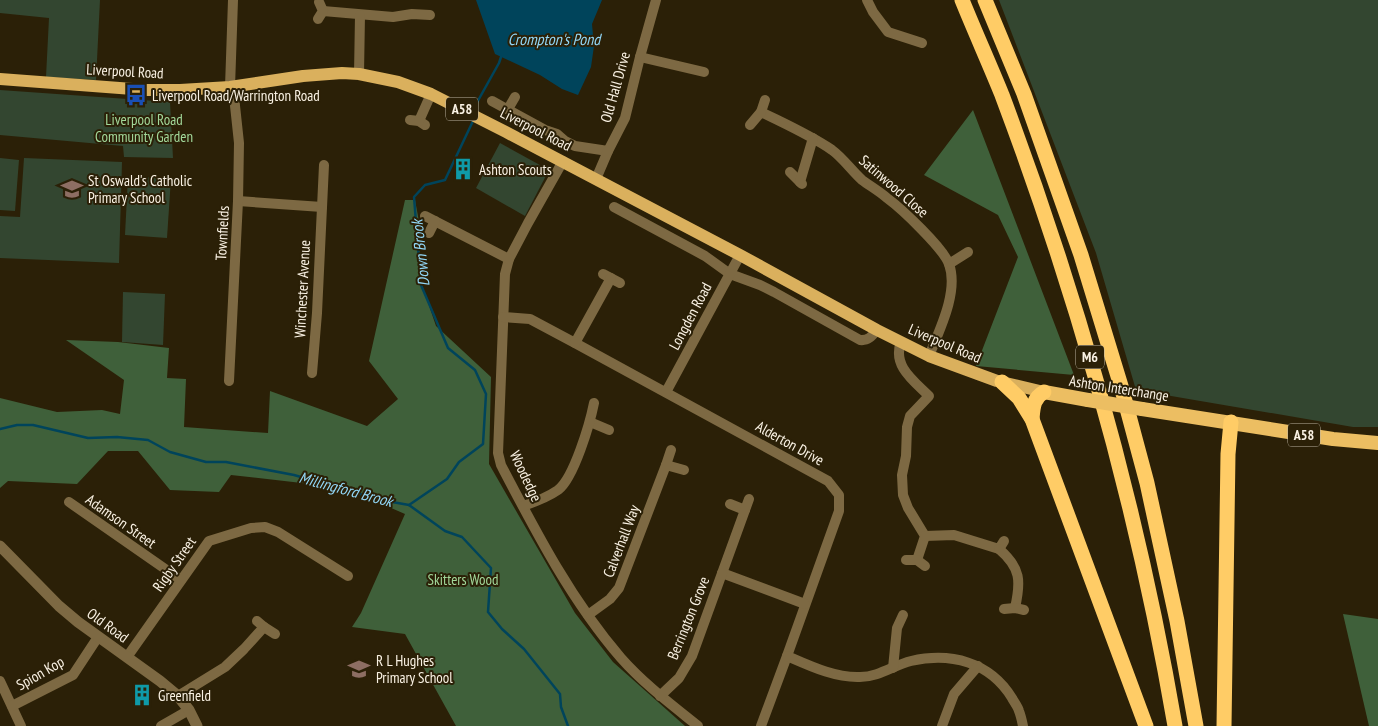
<svg xmlns="http://www.w3.org/2000/svg" width="1378" height="726" viewBox="0 0 1378 726" font-family="'PT Sans Narrow',sans-serif">
	<rect width="100%" height="100%" fill="#2b2007"/>
	<g fill="#334630">
		<path d="M0,0H100L96,80L46,77L49,18L0,13Z"/>
		<path d="M999,0H1378V427H1353L1136,390L1096,253Z"/>
		<path d="M0,90L170,102L173,158L124,157L123,146L0,135Z"/>
		<path d="M500,143L549,170L525,216L476,188Z"/>
		<path d="M0,158L19,160L15,211L0,210Z"/>
		<path d="M24,158L122,162L119,263L0,258V216L20,217Z"/>
		<path d="M128,177L171,178L167,238L125,235Z"/>
		<path d="M123,292L165,294L163,345L122,342Z"/>
	</g>
	<g fill="#3f603a">
		<path d="M973,110L1074,375L976,366L1018,257L998,215L924,175Z"/>
		<path d="M405,200H415L420,227L419,276L436,326L491,377L489,464L575,613L613,662L685,726H456L405,634L352,627L361,613L405,514L345,488L231,475L219,492L170,490L138,451H108L77,484L8,481L0,488V398L57,412L102,410L120,414L124,380L66,340L118,342L169,348L167,378L186,379L184,427L268,433L270,391L367,426L398,399L369,361Z"/>
		<path d="M1343,614L1378,619V726H1369Z"/>
	</g>
	<path fill="#00445b" d="M476,0H602L592,24L594,46L591,67L578,95L562,89L540,75L495,54Z"/>
	<g fill="none" stroke-linecap="round" stroke-linejoin="round">
		<g stroke="#00445b" stroke-width="2.5">
			<path d="M475,106L499,63L501,57"/>
			<path d="M0,429L17,425H33L88,438L117,437L148,440L170,452L206,462H226L294,475L381,500L409,505L445,531L462,537L491,568L488,612L502,629L524,649L560,694L561,707L568,726"/>
			<path d="M409,505L447,479L459,462L483,444L486,394L475,370L448,348L421,285L414,197L425,185L445,180L473,121"/>
		</g>
		<g stroke="#7d6943" stroke-width="10">
			<path d="M867,0L873,12L888,32L922,43"/>
			<path d="M323,11L393,17L412,14L430,15"/>
			<path d="M318,19L323,11L319,2"/>
			<path d="M640,57L704,72"/>
			<path d="M359,74L360,15"/>
			<path d="M230,87L233,0"/>
			<path d="M492,101L545,130L557,134L565,141L575,146L608,151"/>
			<path d="M508,109L515,97"/>
			<path d="M761,112C785,124 810,135 832,150C843,158 852,171 862,180C870,186 879,191 887,198C902,209 943,248 949,264C959,292 939,331 929,356"/>
			<path d="M410,120L419,121L425,125"/>
			<path d="M419,121L431,94"/>
			<path d="M750,125L761,112L765,100"/>
			<path d="M563,161L528,223L509,259L505,274L498,453L501,465C536,532 571,600 621,658C644,684 672,705 698,726"/>
			<path d="M790,172L802,184"/>
			<path d="M596,179L608,151L625,118L640,57L656,0"/>
			<path d="M800,182L813,138"/>
			<path d="M238,201L322,207"/>
			<path d="M614,207L705,256L730,274L760,285L774,292L860,340C868,341 872,336 877,330"/>
			<path d="M425,216L509,259"/>
			<path d="M429,233L435,221"/>
			<path d="M949,264L968,252"/>
			<path d="M603,274L620,283"/>
			<path d="M503,317L530,319L575,343L828,481L839,495V511L787,656L761,726"/>
			<path d="M901,342C892,366 914,381 929,396L910,416L907,427L906,456L902,475L903,495L908,508L925,536L917,560"/>
			<path d="M575,343L611,278"/>
			<path d="M312,373L317,313L324,165"/>
			<path d="M229,381L238,201L239,143L233,87"/>
			<path d="M666,392L740,255"/>
			<path d="M590,422L609,430"/>
			<path d="M666,465L684,470"/>
			<path d="M69,502L181,580"/>
			<path d="M730,504L745,510"/>
			<path d="M523,506C535,502 548,497 558,490C574,478 590,423 594,403"/>
			<path d="M925,536L954,535L999,549L1004,541"/>
			<path d="M999,549C1021,568 1021,581 1015,608"/>
			<path d="M906,560H917L925,566"/>
			<path d="M722,573L805,604"/>
			<path d="M1004,609L1015,608L1024,610"/>
			<path d="M588,615L610,599L619,588L666,465L671,450"/>
			<path d="M257,621L264,627L275,634"/>
			<path d="M787,656C810,666 835,678 860,677C879,677 894,665 911,661C951,652 990,662 1012,698C1014,702 1018,707 1019,711C1021,716 1022,721 1023,726"/>
			<path d="M127,657L209,541L251,528L265,527L278,532L348,576"/>
			<path d="M893,668L897,628L903,615"/>
			<path d="M0,681L21,726"/>
			<path d="M178,696L225,667L244,649L264,627"/>
			<path d="M660,696L679,678L692,656L749,499"/>
			<path d="M12,706L73,675L98,637"/>
			<path d="M161,726L189,710"/>
			<path d="M942,726L954,694L978,666"/>
		</g>
		<path stroke="#7d6943" stroke-width="11" d="M0,546L59,606L78,622L160,681L178,696L189,710L197,726"/>
		<path stroke="#dab05d" stroke-width="12" d="M0,79L146,90H180L230,87L303,76L342,73L359,74L398,82L431,94L506,132L740,255L877,330L929,356L997,381L1044,392"/>
		<g stroke="#ecbe62" stroke-width="14">
			<path d="M1044,392L1088,400"/>
			<path d="M1142,409L1333,439L1378,443"/>
		</g>
		<g stroke="#fc6" stroke-width="15">
			<path d="M962,0C975,32 989,63 1002,95C1079,300 1138,510 1175,726"/>
			<path d="M985,0L1024,94L1081,255L1121,386L1147,483L1177,621L1196,726"/>
			<path d="M1002,382L1019,398L1032,419L1146,726"/>
			<path d="M1032,419C1033,408 1033,398 1044,392"/>
			<path d="M1224,726L1228,454L1231,422"/>
		</g>
		<path stroke="#ecbe62" stroke-width="14" d="M1088,400L1142,409"/>
	</g>
	<defs>
		<g id="bus-bare" transform="scale(1.725)"><path d="M-5-6H5V4H4V6H2V4H-2V6H-4V4H-5ZM-3.5-4V0h7V-4ZM-3.5 1.2v1.5H-2V1.2ZM2 1.2v1.5H3.5V1.2Z" fill="#1a4fb4" stroke="#2b2007" stroke-width="2.5" paint-order="stroke"/></g>
		<g id="building-bare" transform="scale(1.725)"><path d="M-4-6H4V6H1V3H-1V6H-4ZM-2.5-4.3h1.7v1.8h-1.7ZM.8-4.3h1.7v1.8H.8ZM-2.5-1h1.7V.8h-1.7ZM.8-1h1.7V.8H.8Z" fill="#0f9aa8" stroke="#2b2007" stroke-width="2.5" paint-order="stroke"/></g>
		<g id="school-bare" transform="scale(1.725)"><path d="M0-5L7-2L0 1L-7-2ZM-4 1L0 2.5L4 1V4Q0 6-4 4Z" fill="#8d6e63" stroke="#2b2007" stroke-width="2.5" paint-order="stroke"/></g>
	</defs>
	<g fill-rule="evenodd">
		<use href="#bus-bare" x="136" y="95"/>
		<use href="#building-bare" x="463" y="169"/>
		<use href="#school-bare" x="72" y="189"/>
		<use href="#school-bare" x="359" y="669"/>
		<use href="#building-bare" x="142" y="695"/>
	</g>
	<g text-anchor="middle" dominant-baseline="central" stroke-width="4" stroke-linejoin="round" paint-order="stroke">
		<g fill="#2b2007" stroke="#bcb3a2" stroke-width="1">
			<rect x="446" y="97.5" width="32" height="23" rx="4"/>
			<rect x="1076" y="345.5" width="28" height="23" rx="4"/>
			<rect x="1288" y="423.5" width="32" height="23" rx="4"/>
		</g>
		<g font-size="14" font-weight="bold" fill="#faf2e4">
			<text x="462" y="109">A58</text>
			<text x="1090" y="357">M6</text>
			<text x="1304" y="435">A58</text>
		</g>
		<g font-size="15" fill="#faf2e4" stroke="#2b2007">
			<text transform="translate(125 71) rotate(3)">Liverpool Road</text>
			<text transform="translate(615 87) rotate(-74)">Old Hall Drive</text>
			<text transform="translate(536 129) rotate(27)">Liverpool Road</text>
			<text transform="translate(894 186) rotate(41)">Satinwood Close</text>
			<text transform="translate(222 233) rotate(-87)">Townfields</text>
			<text transform="translate(302 289) rotate(-87)">Winchester Avenue</text>
			<text transform="translate(690 316) rotate(-62)">Longden Road</text>
			<text transform="translate(945 343) rotate(23)">Liverpool Road</text>
			<text transform="translate(1119 388) rotate(9)">Ashton Interchange</text>
			<text transform="translate(790 443) rotate(29)">Alderton Drive</text>
			<text transform="translate(526 476) rotate(65)">Woodedge</text>
			<text transform="translate(121 521) rotate(35)">Adamson Street</text>
			<text transform="translate(621 541) rotate(-69)">Calverhall Way</text>
			<text transform="translate(174 564) rotate(-55)">Rigby Street</text>
			<text transform="translate(688 618) rotate(-68)">Berrington Grove</text>
			<text transform="translate(108 625) rotate(36)">Old Road</text>
			<text transform="translate(40 673) rotate(-30)">Spion Kop</text>
		</g>
		<g font-size="15" fill="#faf2e4" stroke="#2b2007" text-anchor="start">
			<text x="152" y="95">Liverpool Road/Warrington Road</text>
			<text x="479" y="169">Ashton Scouts</text>
			<text x="88" y="180">St Oswald's Catholic<tspan x="88" dy="17">Primary School</tspan></text>
			<text x="376" y="660">R L Hughes<tspan x="376" dy="17">Primary School</tspan></text>
			<text x="158" y="695">Greenfield</text>
		</g>
		<g font-size="15" fill="#a2d89a" stroke="#2b2007">
			<text x="144" y="119">Liverpool Road<tspan x="144" dy="17">Community Garden</tspan></text>
			<text x="463" y="579">Skitters Wood</text>
		</g>
		<g font-size="16" font-style="italic" fill="#92d7f7" stroke="#2b2007">
			<text x="554" y="39">Crompton's Pond</text>
			<text transform="translate(420 253) rotate(-96)">Down Brook</text>
			<text transform="translate(346 489) rotate(15)">Millingford Brook</text>
		</g>
	</g>
</svg>
